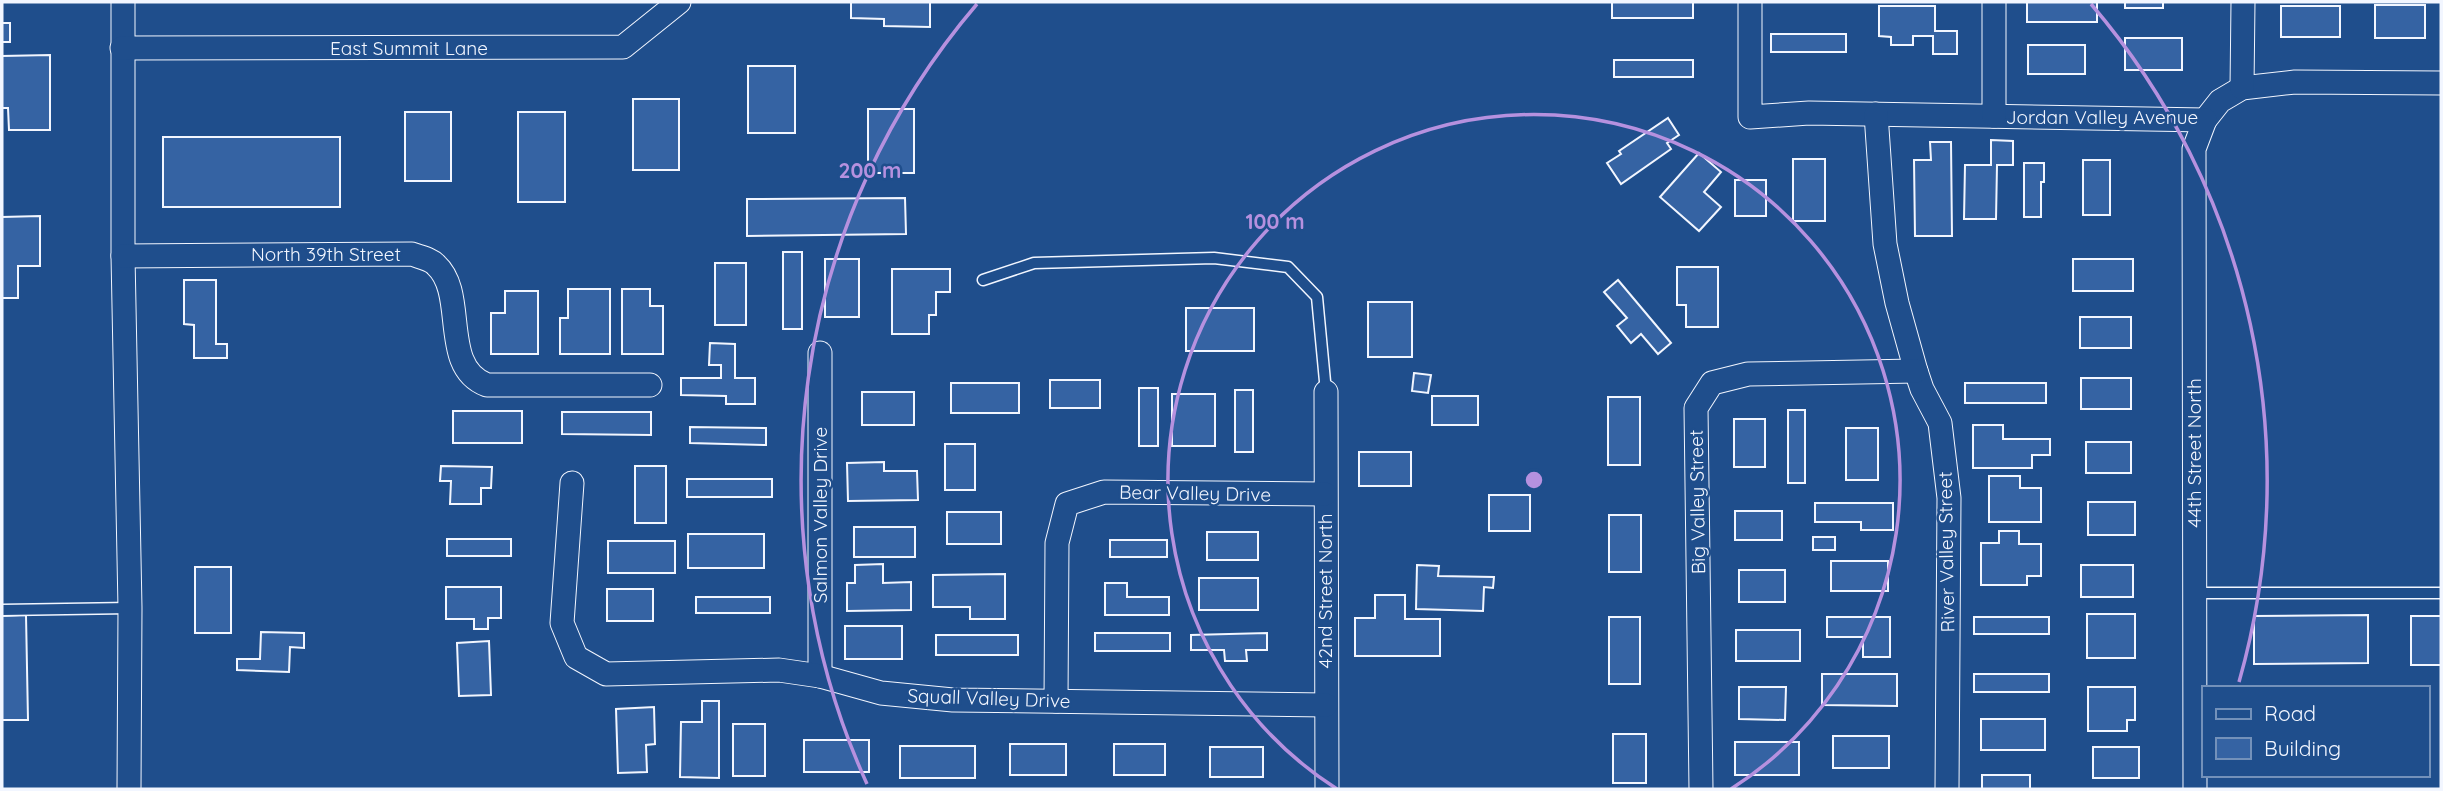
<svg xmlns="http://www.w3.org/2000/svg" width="2443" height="791" viewBox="0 0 2443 791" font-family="Quicksand,sans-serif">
	<rect width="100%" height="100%" fill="#1f4e8c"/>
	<g fill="#3563a3" stroke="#f2f6ff" stroke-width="2">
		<path d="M851,2H930V27L884,26V19L851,18Z"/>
		<rect x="1612" y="2" width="81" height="16"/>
		<rect x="2027" y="2" width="70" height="20"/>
		<rect x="2125" y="2" width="38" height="6"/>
		<rect x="2375" y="5" width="50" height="33"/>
		<path d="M1879,6H1935V31H1957V54H1933V36H1913V45H1891V37L1879,36Z"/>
		<rect x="2281" y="6" width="59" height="31"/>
		<rect x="2" y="23" width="8" height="19"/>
		<rect x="1771" y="34" width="75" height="18"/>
		<rect x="2125" y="38" width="57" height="32"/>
		<rect x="2028" y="45" width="57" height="29"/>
		<path d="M50,55V130H9L8,108H2V56Z"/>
		<rect x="1614" y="60" width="79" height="17"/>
		<rect x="748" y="66" width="47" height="67"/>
		<rect x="633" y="99" width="46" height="71"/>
		<rect x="868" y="109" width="46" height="64"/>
		<rect x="405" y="112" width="46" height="69"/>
		<rect x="518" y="112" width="47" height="90"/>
		<path d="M1668,118L1679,135L1667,143L1671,149L1621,184L1607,163L1621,154L1619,151Z"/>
		<rect x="163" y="137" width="177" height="70"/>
		<path d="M1991,140L2013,141V165H1997L1996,219H1964L1965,165H1991Z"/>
		<path d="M1930,142H1951L1952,236H1915L1914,160H1931Z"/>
		<path d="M1699,153L1721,172L1704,192L1721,207L1699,231L1660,197Z"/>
		<rect x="1793" y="159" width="32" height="62"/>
		<rect x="2083" y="160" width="27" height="55"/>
		<path d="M2024,163H2044V182H2041V217H2024Z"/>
		<rect x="1735" y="180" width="31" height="36"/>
		<path d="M905,198L906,234L747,236V199Z"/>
		<path d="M40,216V266H18V298H2V217Z"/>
		<rect x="783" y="252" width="19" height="77"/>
		<rect x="825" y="259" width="34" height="58"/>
		<rect x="2073" y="259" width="60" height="32"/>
		<rect x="715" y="263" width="31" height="62"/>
		<path d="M1677,267H1718V327H1686V305H1677Z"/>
		<path d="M892,269H950V292H936V315H929V334H892Z"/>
		<path d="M184,280H216V344H227V358H194V325L184,324Z"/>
		<path d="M1618,280L1671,343L1658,354L1641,334L1631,343L1617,326L1627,318L1604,292Z"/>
		<path d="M568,289H610V354H560V318H568Z"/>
		<path d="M622,289H650V306H663V354H622Z"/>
		<path d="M505,291H538V354H491V313H505Z"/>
		<rect x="1368" y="302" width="44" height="55"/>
		<rect x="1186" y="308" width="68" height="43"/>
		<rect x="2080" y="317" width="51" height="31"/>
		<path d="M710,343L735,344V378H755V404H726V396L681,395V378H721V365H709Z"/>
		<path d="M1414,373L1431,375L1428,393L1412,391Z"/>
		<rect x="2081" y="378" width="50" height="31"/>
		<rect x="1050" y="380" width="50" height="28"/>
		<rect x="951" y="383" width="68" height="30"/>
		<rect x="1965" y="383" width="81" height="20"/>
		<rect x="1139" y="388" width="19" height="58"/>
		<rect x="1235" y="390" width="18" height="62"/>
		<rect x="862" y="392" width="52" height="33"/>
		<rect x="1172" y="394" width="43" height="52"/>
		<rect x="1432" y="396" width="46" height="29"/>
		<rect x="1608" y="397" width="32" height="68"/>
		<rect x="1788" y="410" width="17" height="73"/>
		<rect x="453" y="411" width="69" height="32"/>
		<path d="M562,412H651V435L562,434Z"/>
		<rect x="1734" y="419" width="31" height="48"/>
		<path d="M1973,425H2003V439H2050V455H2032V468H1973Z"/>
		<path d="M690,427L766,428V445L690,443Z"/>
		<rect x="1846" y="428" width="32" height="52"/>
		<rect x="2086" y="442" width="45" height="31"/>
		<rect x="945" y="444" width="30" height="46"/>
		<rect x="1359" y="452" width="52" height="34"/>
		<path d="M884,462V471H917L918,500L848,501L847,463Z"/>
		<path d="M441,466L492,467L491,488H481V504H450L451,481H440Z"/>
		<rect x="635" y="466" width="31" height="57"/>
		<path d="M1989,476H2020V488H2041V522H1989Z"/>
		<rect x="687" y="479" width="85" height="18"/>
		<rect x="1489" y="495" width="41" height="36"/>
		<rect x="2088" y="502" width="47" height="33"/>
		<path d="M1815,503H1893V530H1861V522H1815Z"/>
		<rect x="1735" y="511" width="47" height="29"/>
		<rect x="947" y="512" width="54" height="32"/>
		<rect x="1609" y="515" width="32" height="57"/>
		<rect x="854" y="527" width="61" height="30"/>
		<path d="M1999,531H2019V544H2041V576H2027V585H1981V543H1999Z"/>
		<rect x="1207" y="532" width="51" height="28"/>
		<rect x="688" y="534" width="76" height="34"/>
		<rect x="1813" y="537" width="22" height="13"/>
		<rect x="447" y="539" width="64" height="17"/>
		<rect x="1110" y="540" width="57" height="17"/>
		<rect x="608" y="541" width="67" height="32"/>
		<rect x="1831" y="561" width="57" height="30"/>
		<path d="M883,564V583L911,582V610L847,611V583H855V565Z"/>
		<path d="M1417,565L1439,566L1438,576L1494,577L1493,588L1484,587L1483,611L1416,609Z"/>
		<rect x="2081" y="565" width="52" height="32"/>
		<rect x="195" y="567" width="36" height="66"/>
		<rect x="1739" y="570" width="46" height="32"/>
		<path d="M1005,574V619H970V607H933V575Z"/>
		<rect x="1199" y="578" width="59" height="32"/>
		<path d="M1105,583H1127V597H1169V615H1105Z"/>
		<path d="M446,587H501V618H488V629H474V619H446Z"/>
		<rect x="607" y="589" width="46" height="32"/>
		<path d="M1375,595H1405V619H1440V656H1355V618H1375Z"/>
		<rect x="696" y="597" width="74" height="16"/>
		<rect x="2087" y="614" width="48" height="44"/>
		<path d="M26,615L28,720H2V616Z"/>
		<path d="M2368,615V663L2254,664V616Z"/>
		<rect x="2411" y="616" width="30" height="49"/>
		<rect x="1609" y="617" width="31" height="67"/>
		<path d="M1827,617H1890V657H1863V637H1827Z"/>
		<rect x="1974" y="617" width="75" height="17"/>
		<rect x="845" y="626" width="57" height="33"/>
		<rect x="1736" y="630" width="64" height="31"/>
		<path d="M261,632L304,633V648L290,647L289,672L237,670V659H260Z"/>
		<rect x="1095" y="633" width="75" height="18"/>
		<path d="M1267,633V650H1246L1247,661H1225L1224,650H1191V635Z"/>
		<rect x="936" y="635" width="82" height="20"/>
		<path d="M489,641L491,695L459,696L457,643Z"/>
		<path d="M1822,674H1897V706L1822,705Z"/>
		<rect x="1974" y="674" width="75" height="18"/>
		<path d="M1739,687H1786L1785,720L1739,719Z"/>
		<path d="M2088,687H2135V720H2127V731H2088Z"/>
		<path d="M702,701H719V778L680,777L681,722H702Z"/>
		<path d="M654,707L655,744L646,745L647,772L618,773L616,709Z"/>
		<rect x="1981" y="719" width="64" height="31"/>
		<rect x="733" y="724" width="32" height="52"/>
		<rect x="1613" y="734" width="33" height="49"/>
		<rect x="1833" y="736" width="56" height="32"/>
		<rect x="804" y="740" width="65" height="32"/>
		<rect x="1735" y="742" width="64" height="33"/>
		<rect x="1010" y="744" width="56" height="31"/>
		<rect x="1114" y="744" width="51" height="31"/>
		<rect x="900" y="746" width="75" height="32"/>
		<rect x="1210" y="747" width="53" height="30"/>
		<rect x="2093" y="747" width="46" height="31"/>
		<rect x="1982" y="775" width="48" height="14"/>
	</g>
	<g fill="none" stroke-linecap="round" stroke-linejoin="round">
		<g stroke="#f2f6ff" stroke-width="13">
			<g id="service">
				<path d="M983,280L1034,263L1214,258L1288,267L1317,297L1326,392"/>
				<path d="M2194,593H2441"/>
				<path d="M2,610L130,608"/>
			</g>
		</g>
		<g stroke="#f2f6ff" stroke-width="25">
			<g id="minor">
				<path d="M123,2V256L130,608L129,789"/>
				<path d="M1750,2V117L1809,113L2205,120L2220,101L2242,88L2295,82L2441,83"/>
				<path d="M1994,2V116"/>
				<path d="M122,48L623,47L679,2"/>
				<path d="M2242,88L2243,2"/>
				<path d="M1876,114L1885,244L1897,303L1916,371L1922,389L1940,423L1949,498L1947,789"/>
				<path d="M123,256L412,254C419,257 431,259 436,265C468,294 439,367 487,385H650"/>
				<path d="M820,353V676"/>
				<path d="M1326,392L1327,789"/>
				<path d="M572,483L562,623L576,657L606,674L779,670L820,676L881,693L953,700L1326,705"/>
				<path d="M1056,701L1057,543L1067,504L1104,492L1325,494"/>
				<path d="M1701,789L1696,408L1712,383L1748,374L1916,371"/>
				<path d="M2195,789L2194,149L2205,120"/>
			</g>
		</g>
		<use href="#service" stroke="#1f4e8c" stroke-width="10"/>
		<use href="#minor" stroke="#1f4e8c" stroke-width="23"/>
	</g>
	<g fill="none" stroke="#b691df" stroke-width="3.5">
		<path d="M1337 789A366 366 0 1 1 1731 789"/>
		<path d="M867 784A733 733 0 0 1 977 4M2091 4A733 733 0 0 1 2239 682"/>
	</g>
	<g text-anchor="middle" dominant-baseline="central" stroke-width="5" stroke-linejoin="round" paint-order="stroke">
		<g font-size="19" fill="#f2f6ff" stroke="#1f4e8c">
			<text x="409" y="48">East Summit Lane</text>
			<text x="2102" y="117">Jordan Valley Avenue</text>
			<text x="326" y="254">North 39th Street</text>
			<text transform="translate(2194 453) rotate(-90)">44th Street North</text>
			<text transform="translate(1195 493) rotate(1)">Bear Valley Drive</text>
			<text transform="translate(1697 502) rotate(-91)">Big Valley Street</text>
			<text transform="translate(820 515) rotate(-90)">Salmon Valley Drive</text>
			<text transform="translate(1946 552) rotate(-91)">River Valley Street</text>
			<text transform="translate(1325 591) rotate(-90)">42nd Street North</text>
			<text transform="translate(989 698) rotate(2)">Squall Valley Drive</text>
		</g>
	</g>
	<circle cx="1534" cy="480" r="10" fill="#b691df" stroke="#1f4e8c" stroke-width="3.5"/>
	<g font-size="21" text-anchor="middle" font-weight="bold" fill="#b691df" stroke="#1f4e8c" stroke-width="5" stroke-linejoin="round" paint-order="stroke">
		<text x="870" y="178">200 m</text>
		<text x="1275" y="229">100 m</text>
	</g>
	<rect width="2443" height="791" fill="none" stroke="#f2f6ff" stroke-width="7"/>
	<rect x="2202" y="686" width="228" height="91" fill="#1f4e8c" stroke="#7391ba" stroke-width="2"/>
	<rect x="2216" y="709" width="35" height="10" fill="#1f4e8c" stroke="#7391ba" stroke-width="2"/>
	<text x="2264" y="721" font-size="21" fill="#f2f6ff">Road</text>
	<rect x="2216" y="738" width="35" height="21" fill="#3563a3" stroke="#7391ba" stroke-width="2"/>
	<text x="2264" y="756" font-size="21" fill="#f2f6ff">Building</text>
</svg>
